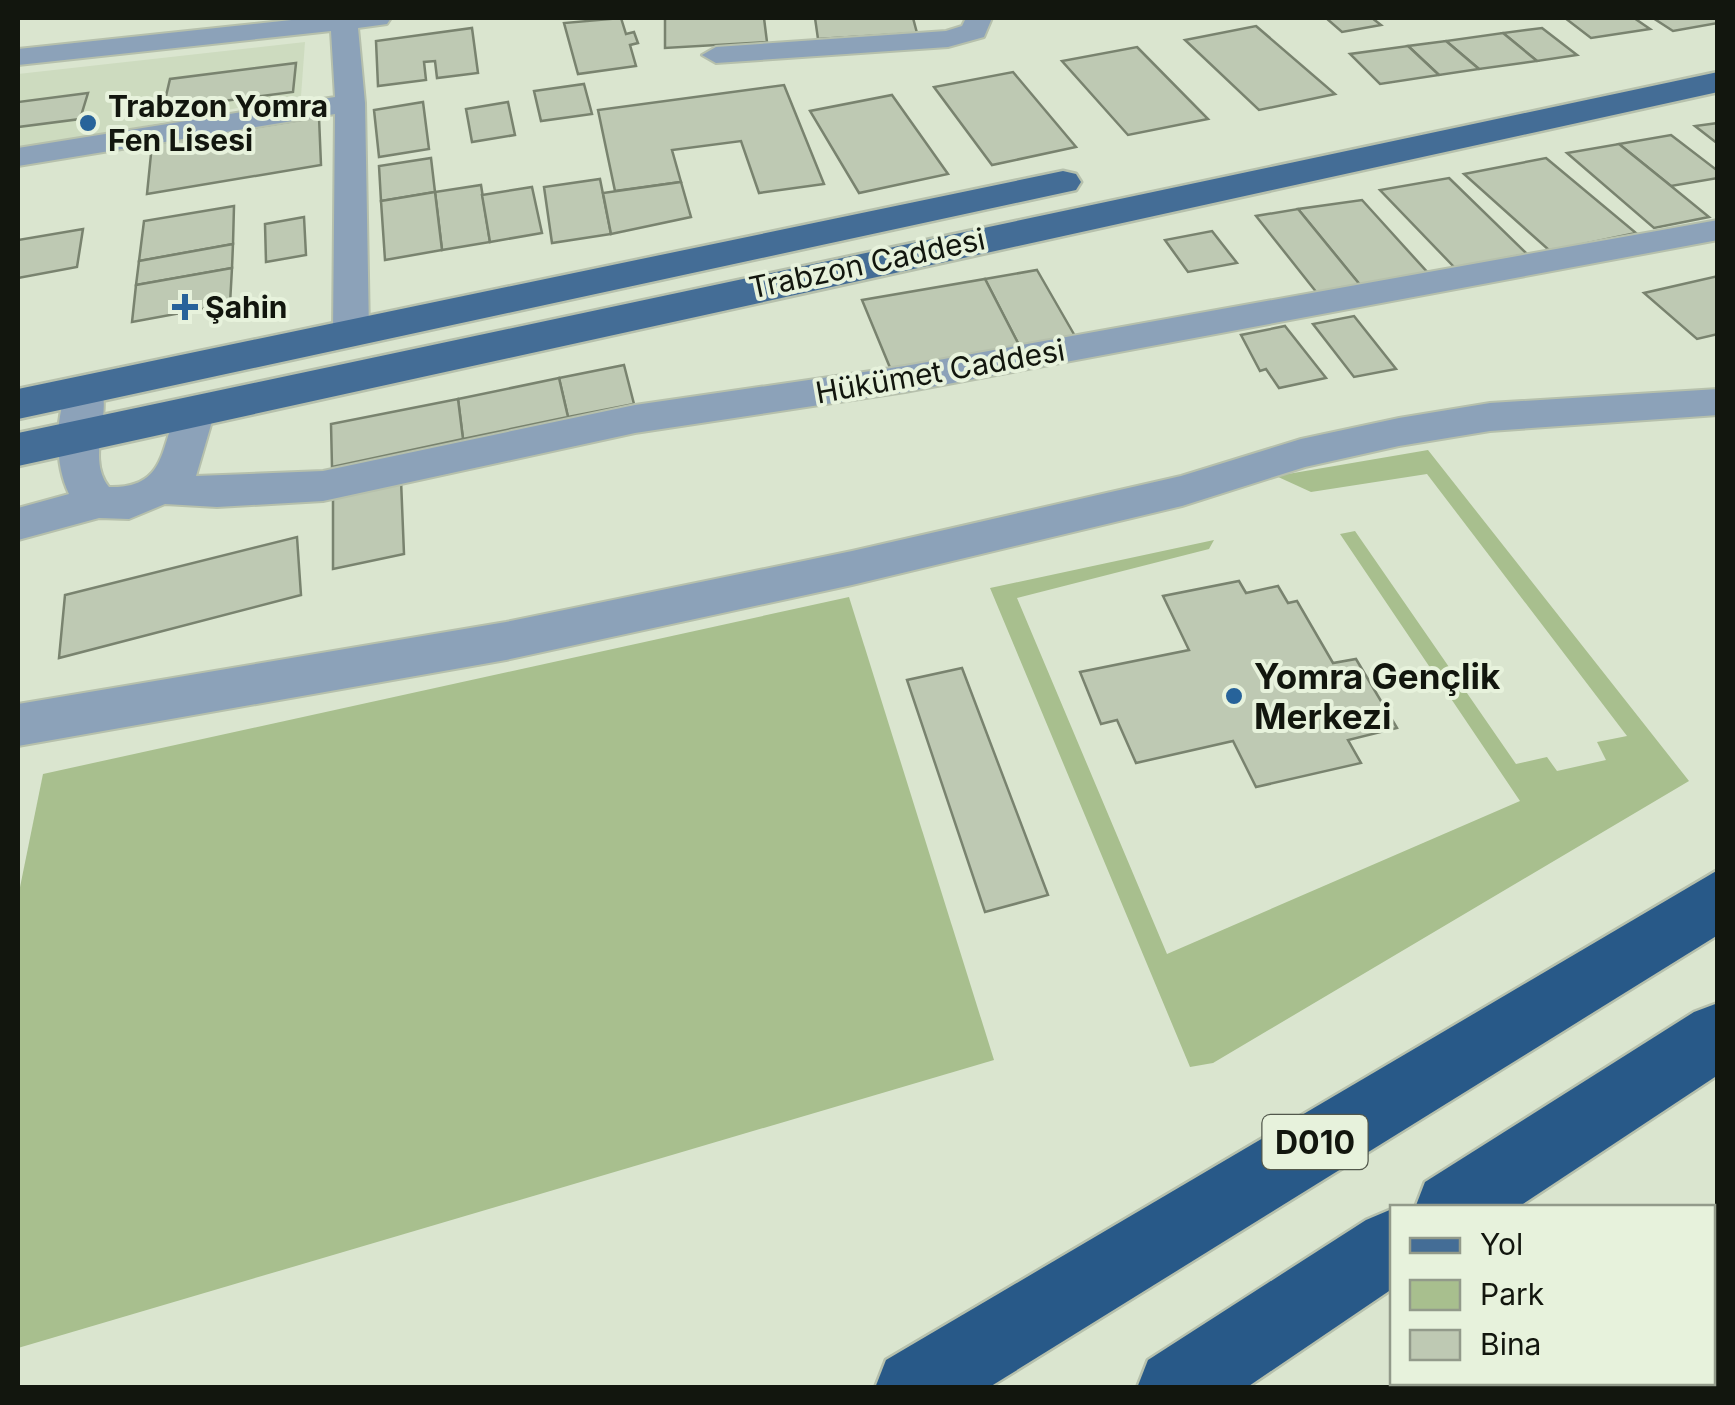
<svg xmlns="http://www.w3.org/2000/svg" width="1735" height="1405" viewBox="0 0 1735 1405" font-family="Inter,sans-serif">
	<rect width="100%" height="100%" fill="#dae5cf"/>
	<path fill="#cddbbf" d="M305,42L301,96L18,150V74Z"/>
	<g fill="#a8bf8e">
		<path d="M1428,450L1689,781L1213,1063L1190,1067L990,588L1214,540L1209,549L1017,598L1167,954L1520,801L1340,534L1355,531L1516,764L1547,757L1557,771L1606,760L1597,742L1627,736L1427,474L1311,492L1276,476Z"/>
		<path d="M849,597L994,1060L18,1348V897L43,774Z"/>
	</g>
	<g fill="#bec9b3" stroke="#79836f" stroke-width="2.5">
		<path d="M621,18L626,34L634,32L638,43L630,45L636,66L578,74L564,23Z"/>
		<path d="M665,18H764L767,42L665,48Z"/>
		<path d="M815,18H913L917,33L818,39Z"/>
		<path d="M1326,18H1372L1381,25L1342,32Z"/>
		<path d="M1565,18H1634L1650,29L1591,38Z"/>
		<path d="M1653,18H1718V23L1673,31Z"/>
		<path d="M1256,26L1335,94L1259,110L1185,40Z"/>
		<path d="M472,28L478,73L437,78L435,61L424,62L426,80L378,86L376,41Z"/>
		<path d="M1542,28L1577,55L1537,61L1503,33Z"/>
		<path d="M1503,33L1537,61L1479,69L1446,41Z"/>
		<path d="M1446,41L1479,69L1439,75L1408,46Z"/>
		<path d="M1408,46L1439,75L1380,84L1350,54Z"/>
		<path d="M1137,47L1208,119L1128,135L1062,61Z"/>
		<path d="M296,63L293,92L163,109L170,79Z"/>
		<path d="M1013,72L1076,147L992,165L934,87Z"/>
		<path d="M584,84L592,114L541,121L534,91Z"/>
		<path d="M784,85L824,184L759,193L741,141L672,150L681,182L615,191L598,110Z"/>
		<path d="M88,93L80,119L18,127V102Z"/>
		<path d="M892,95L948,174L859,193L810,111Z"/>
		<path d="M423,102L429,149L379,157L374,110Z"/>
		<path d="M508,102L515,135L472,142L466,109Z"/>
		<path d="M319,117L321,165L147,194L152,144Z"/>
		<path d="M1718,123V144L1695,126Z"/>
		<path d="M1671,135L1718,171V178L1671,186L1619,144Z"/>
		<path d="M1619,144L1671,186L1709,217L1654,228L1567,153Z"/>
		<path d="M431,158L435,192L381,201L379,166Z"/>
		<path d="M1546,158L1636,233L1550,251L1464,174Z"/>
		<path d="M1449,178L1527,254L1455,268L1380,190Z"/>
		<path d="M600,179L611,234L552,243L544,187Z"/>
		<path d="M681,182L691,217L611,234L603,193Z"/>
		<path d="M481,185L490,242L442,250L435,192Z"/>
		<path d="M532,187L542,233L490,242L482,195Z"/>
		<path d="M435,192L442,250L385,260L381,201Z"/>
		<path d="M1362,200L1429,274L1361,286L1298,209Z"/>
		<path d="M234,206L233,244L139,261L144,221Z"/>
		<path d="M1298,209L1361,286L1317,293L1256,216Z"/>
		<path d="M304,217L306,255L266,262L265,224Z"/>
		<path d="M83,229L77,267L18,278V240Z"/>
		<path d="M1212,231L1237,263L1188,272L1165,240Z"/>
		<path d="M233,244L232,268L136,285L139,261Z"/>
		<path d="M232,268L230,304L132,322L136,285Z"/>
		<path d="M1037,270L1075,336L1020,347L985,279Z"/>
		<path d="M1718,276V334L1697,339L1644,293Z"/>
		<path d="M985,279L1020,347L891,370L862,300Z"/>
		<path d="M1354,316L1396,369L1354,377L1313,324Z"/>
		<path d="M1285,326L1326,378L1279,388L1266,369L1260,371L1241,335Z"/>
		<path d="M624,365L634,404L568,417L559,378Z"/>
		<path d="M559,378L568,417L463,439L458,399Z"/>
		<path d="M458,399L463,439L332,467L331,424Z"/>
		<path d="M401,480L404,554L333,569V493Z"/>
		<path d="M297,537L301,595L59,658L65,595Z"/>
		<path d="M1239,581L1246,593L1278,586L1288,603L1297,601L1333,663L1356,659L1397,728L1348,740L1361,763L1256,787L1233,741L1136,763L1117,720L1101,724L1080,672L1189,650L1163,596Z"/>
		<path d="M962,668L1048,895L985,912L907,680Z"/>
	</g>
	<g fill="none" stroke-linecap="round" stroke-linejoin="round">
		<g stroke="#b6c0ac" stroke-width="4">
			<g id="minor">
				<path d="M310,18H391L387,24L358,28L365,103L369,333L364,341H338L333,333L335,114L18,166V148L335,97L331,31L18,65V49Z"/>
				<path d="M966,18H992L984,37L948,47L716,63L702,55L716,47L946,31L962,26Z"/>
				<path d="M1718,220V240L905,392L635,433L323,501L217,507L165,504L129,519L99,518L18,540V508L69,494C54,464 54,411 72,381L85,377L98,381C116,410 84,456 109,487C171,489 159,440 182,401L196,397L210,401L215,411L196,476L323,471L635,405L905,366Z"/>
				<path d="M1718,389V415L1490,431L1399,446L1305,467L1182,506L852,585L506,660L18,746V704L506,622L852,551L1181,476L1301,439L1399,418L1490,403Z"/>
			</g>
		</g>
		<g stroke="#b6c0ac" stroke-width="5">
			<g id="major">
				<path d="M1718,72V92L18,466V433Z"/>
				<path d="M1063,171L1076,174L1081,182L1076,190L18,419V389Z"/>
			</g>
		</g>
		<g stroke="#b6c0ac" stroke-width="5">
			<g id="highway">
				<path d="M1718,870V935L988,1388H875L886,1360Z"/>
				<path d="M1718,1003V1075L1517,1208H1415L1425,1182L1694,1012Z"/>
				<path d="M1392,1209V1289L1246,1388H1137L1148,1360L1366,1220Z"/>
			</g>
		</g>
		<use href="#minor" fill="#8ca2b9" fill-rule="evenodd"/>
		<use href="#major" fill="#446d96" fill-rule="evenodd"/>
		<use href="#highway" fill="#285988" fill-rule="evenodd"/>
	</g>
	<g fill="#27639a" stroke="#e7f2dc" stroke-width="4">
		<circle cx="88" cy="123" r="10"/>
		<path d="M180 292h10v10h10v10h-10v10h-10v-10h-10v-10h10z"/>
		<circle cx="1234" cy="696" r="10"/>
	</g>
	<g text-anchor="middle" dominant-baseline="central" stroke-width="8" stroke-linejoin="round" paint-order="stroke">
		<g font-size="30" font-weight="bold" fill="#12160e" stroke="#e7f2dc" text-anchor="start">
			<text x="108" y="106">Trabzon Yomra<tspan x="108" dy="34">Fen Lisesi</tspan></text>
			<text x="205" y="307">Şahin</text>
		</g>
		<g font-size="30" fill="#12160e" stroke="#e7f2dc">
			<text transform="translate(867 263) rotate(-12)">Trabzon Caddesi</text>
			<text transform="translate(940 371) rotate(-10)">Hükümet Caddesi</text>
		</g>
		<rect fill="#e7f2dc" stroke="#52584c" stroke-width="2.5" x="1262.5" y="1115" width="105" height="54" rx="8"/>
		<g font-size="32" font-weight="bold" fill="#12160e">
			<text x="1315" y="1142">D010</text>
		</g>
		<g font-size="35" font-weight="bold" fill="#12160e" stroke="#e7f2dc" text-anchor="start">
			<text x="1254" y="676">Yomra Gençlik<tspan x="1254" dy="40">Merkezi</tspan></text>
		</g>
	</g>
	<rect width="1735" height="1405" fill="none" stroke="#12160e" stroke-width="40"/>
	<rect x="1390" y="1205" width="325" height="180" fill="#e7f2dc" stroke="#929a8a" stroke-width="2.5"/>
	<rect x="1410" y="1238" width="50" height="15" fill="#446d96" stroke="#929a8a" stroke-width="2.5"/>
	<text x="1480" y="1255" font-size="30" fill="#12160e">Yol</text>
	<rect x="1410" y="1280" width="50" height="30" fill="#a8bf8e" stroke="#929a8a" stroke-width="2.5"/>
	<text x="1480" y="1305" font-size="30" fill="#12160e">Park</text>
	<rect x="1410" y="1330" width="50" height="30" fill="#bec9b3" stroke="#929a8a" stroke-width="2.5"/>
	<text x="1480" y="1355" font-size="30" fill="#12160e">Bina</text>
</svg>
